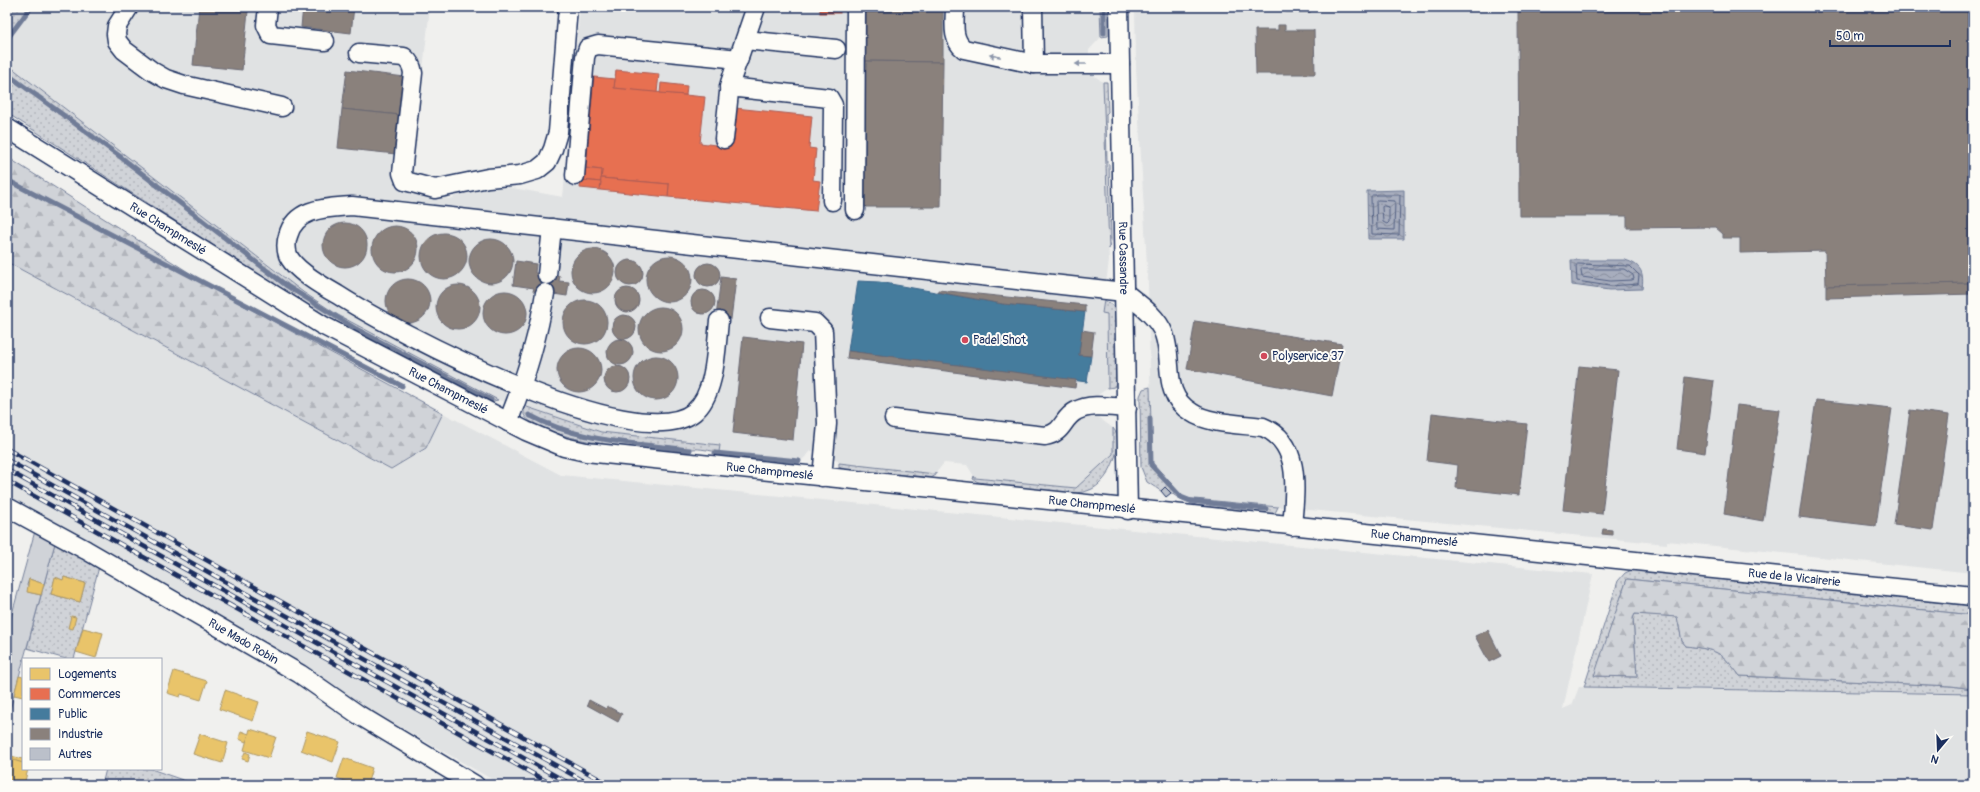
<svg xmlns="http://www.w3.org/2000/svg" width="1980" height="792" viewBox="0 0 1980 792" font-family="Pangolin,sans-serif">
	<defs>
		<pattern id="grass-dots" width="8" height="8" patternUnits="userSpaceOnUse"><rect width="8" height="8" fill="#d0d3d8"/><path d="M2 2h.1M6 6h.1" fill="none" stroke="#b2b5bc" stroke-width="1.8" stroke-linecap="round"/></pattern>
		<pattern id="forest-firs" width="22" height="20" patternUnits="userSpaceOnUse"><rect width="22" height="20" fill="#d0d3d8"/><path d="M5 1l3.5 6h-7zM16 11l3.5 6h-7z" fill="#b2b5bc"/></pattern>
		<pattern id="water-waves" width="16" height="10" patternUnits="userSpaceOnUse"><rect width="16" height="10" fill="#a7adbd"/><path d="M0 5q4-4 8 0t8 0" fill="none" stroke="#878d9d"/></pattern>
	</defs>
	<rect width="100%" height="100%" fill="#f0f0ee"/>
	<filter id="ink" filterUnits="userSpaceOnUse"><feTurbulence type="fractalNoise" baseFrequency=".025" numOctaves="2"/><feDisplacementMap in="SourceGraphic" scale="8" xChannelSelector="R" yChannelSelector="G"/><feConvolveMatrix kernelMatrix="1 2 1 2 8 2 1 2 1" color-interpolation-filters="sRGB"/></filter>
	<g filter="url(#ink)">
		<g fill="#e0e2e3" fill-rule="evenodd">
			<path d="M34,7H430L409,194L450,199L484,183L563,197L580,7H1100L1101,37L1089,50V72L1103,82L1109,261L1102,313L1107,314L1108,388L1098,395L1099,418L1113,428L1114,454L1076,488L975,478L967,465L944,463L935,474L840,464L831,453L811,451L802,460L719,452V445L601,432L528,407L498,400L338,315L303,291L11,68L7,64V47L10,43L7,41V37ZM938,290L1085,306V312L1003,304L938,292Z"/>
			<path d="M1135,7H1973V573L1667,541V544L1184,498L1152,462L1148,284L1136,67Z"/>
			<path d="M7,262L391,469L426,448L443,413L561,475L1593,574L1563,709L1572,705L1579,687L1973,694V785H502L7,503Z"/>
		</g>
		<g fill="url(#grass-dots)" stroke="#76819b" fill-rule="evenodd">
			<path d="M7,7H34L7,37Z"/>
			<path d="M1100,7H1108V36L1101,37Z"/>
			<path d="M7,64L303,292L338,315L498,400L489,402L311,308L7,113Z"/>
			<path d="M1103,82H1107L1108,112L1106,114L1107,162L1109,164L1111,240L1109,249Z"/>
			<path d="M1104,300L1113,306L1116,314V383L1114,387L1108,388L1107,314L1102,313Z"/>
			<path d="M1150,387L1152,462L1184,498L1278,507L1275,513C1265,515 1254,512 1244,511C1217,509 1185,509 1165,487L1161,491L1147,482L1141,467L1140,396L1143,389Z"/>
			<path d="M524,406L601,432L720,445L719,452C710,451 700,448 692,449C685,450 680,453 673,453C645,451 538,439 524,415Z"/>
			<path d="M1113,428C1120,436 1118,450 1114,460C1110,472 1101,487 1087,491C1066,498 1003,485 978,482L973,479L974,476L975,478L1076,488L1113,454Z"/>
			<path d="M839,463L935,474L936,472V475L931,478L843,469L839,467Z"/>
			<path d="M55,543L99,567L74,659H66L27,648ZM64,577L85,583L80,602L51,594L55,578L63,580Z"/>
			<path d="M1632,570H1645L1973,606V615L1627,579L1595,676L1637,677L1633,618L1635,614L1677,616L1682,641L1686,646C1717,650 1721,651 1740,676L1951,686L1973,689V694L1584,687L1618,581L1625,573Z"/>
			<path d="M106,769H151L197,785H102Z"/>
		</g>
		<g fill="url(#forest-firs)" stroke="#76819b">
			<path d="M7,157L226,296L443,413L426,448L391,469L7,262Z"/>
			<path d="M1627,579L1973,615V689L1951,686L1740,676C1721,651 1717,650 1686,646L1682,641L1677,617L1635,614L1633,618L1637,677L1594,676Z"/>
		</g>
		<path fill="#d0d3d8" stroke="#76819b" d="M35,531L55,543L44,584L29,579L27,585L29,586L28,592L41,595L7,721V632Z"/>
		<g fill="url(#water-waves)" stroke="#6f7b97">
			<path d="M1404,190V239H1368L1367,191Z"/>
			<path d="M1571,260H1625C1642,265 1644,273 1642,289L1609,290L1572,285Z"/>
		</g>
		<g fill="#e9c46a" stroke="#ab9766">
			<path d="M55,577L63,580L64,577L85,583L80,602L51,594Z"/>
			<path d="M29,579L44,584L41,595L27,592Z"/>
			<path d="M71,616L76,617L73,629L68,628Z"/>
			<path d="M83,628L103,633L96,658L76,652Z"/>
			<path d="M174,671L207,681L201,700L181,694L180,697L167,693Z"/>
			<path d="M19,676L23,677V697L14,695Z"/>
			<path d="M225,690L259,702L253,721L219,709Z"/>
			<path d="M250,729L276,737L269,758L244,750Z"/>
			<path d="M241,731L249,734L246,742L239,739Z"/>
			<path d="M307,731L340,742L333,762L301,750Z"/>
			<path d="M200,734L228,743L222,763L193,754Z"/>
			<path d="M245,752L250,754L248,761L242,759Z"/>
			<path d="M11,756L23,759L22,763L10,759Z"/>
			<path d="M7,758L23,763V769H28L24,785L7,780Z"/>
			<path d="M344,758L372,768L367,785H356L337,778Z"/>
		</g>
		<g fill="#e76f51" stroke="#aa5c55">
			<rect x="820" y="7" width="20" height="6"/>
			<path d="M616,70L659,74L657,93L614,88Z"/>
			<path d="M591,76L594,77L586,168H582Z"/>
			<path d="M594,77L615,79L614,88L705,97L700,143L731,147L735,108L812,116L809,148L816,149L813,180L820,181L816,211L668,197L669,184L601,178L602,170L586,168Z"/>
			<path d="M661,83L687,86L686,95L660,93Z"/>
			<path d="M582,168L602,170L601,182L581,180Z"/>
			<path d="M601,178L669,184L668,197L600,190Z"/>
			<path d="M581,180L601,182L600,190L580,188Z"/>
		</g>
		<path fill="#457b9d" stroke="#38648a" d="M858,281L879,282L1003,304L1085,312L1079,355L1091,356L1087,382L848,351Z"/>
		<g fill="#8a817c" stroke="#696873">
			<path d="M199,7L248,11L242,70L193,65Z"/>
			<path d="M215,7H249L248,11Z"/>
			<path d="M303,7H354L351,33L301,27Z"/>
			<path d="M861,7H943V62L860,61Z"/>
			<rect x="1286" y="7" width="24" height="5"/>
			<path d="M1518,7H1973V283L1826,286L1825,251L1740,253V238H1723V234L1715,227L1627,228V216H1519Z"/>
			<path d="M1278,25H1285V30H1314L1315,74H1256L1255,30H1278Z"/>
			<path d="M860,61L943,62L941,207H858Z"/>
			<path d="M347,70L405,77L400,115L342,109Z"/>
			<path d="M342,109L400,115L396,154L338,148Z"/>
			<circle cx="345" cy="245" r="22"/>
			<circle cx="395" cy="249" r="23"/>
			<circle cx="444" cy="256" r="23"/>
			<circle cx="491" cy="261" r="22"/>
			<circle cx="593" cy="271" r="22"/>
			<circle cx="669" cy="279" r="23"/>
			<circle cx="630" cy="273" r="13"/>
			<path d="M516,261L536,264L535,273L560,276L559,281L569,282L567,296L533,291L534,288L513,285Z"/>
			<circle cx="708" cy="275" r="12"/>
			<path d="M721,277L736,279L731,319L716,317Z"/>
			<circle cx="408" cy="301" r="22"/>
			<path d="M1973,283V294L1826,298V286Z"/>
			<circle cx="458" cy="307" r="22"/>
			<circle cx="627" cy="300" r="12"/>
			<path d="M938,290L1085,305V312L1003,304L938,292Z"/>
			<circle cx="703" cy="302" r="12"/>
			<circle cx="505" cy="313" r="22"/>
			<circle cx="585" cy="322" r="22"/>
			<circle cx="661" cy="329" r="22"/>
			<circle cx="624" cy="327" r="12"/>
			<path d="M1195,321L1342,344L1332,396L1187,369Z"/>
			<path d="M1082,330L1094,332L1091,356L1079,355Z"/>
			<path d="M743,337L802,344L793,440L733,433Z"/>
			<circle cx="620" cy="352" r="13"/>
			<circle cx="579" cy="370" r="22"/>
			<path d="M848,351L1076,380L1075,388L847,358Z"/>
			<circle cx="656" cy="378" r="22"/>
			<circle cx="617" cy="379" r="13"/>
			<path d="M1579,366L1618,370L1602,514L1563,510Z"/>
			<path d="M1685,377L1714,381L1705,453L1677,449Z"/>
			<path d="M1816,400L1892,408L1876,526L1799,517Z"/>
			<path d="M1737,405L1780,410L1763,521L1724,514Z"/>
			<path d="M1910,410L1949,415L1933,530L1894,525Z"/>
			<path d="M1432,413L1527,424L1519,495L1456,488L1458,465L1427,461Z"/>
			<path d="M1973,498V540L1968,539Z"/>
			<path d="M1603,529L1612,530V535L1602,534Z"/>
			<path d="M1488,630L1501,656L1489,662L1475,636Z"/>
			<path d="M589,700L606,709L607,706L622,714L618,722L587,705Z"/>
		</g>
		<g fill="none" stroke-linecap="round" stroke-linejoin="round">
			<g stroke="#536184" stroke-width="1">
				<path d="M1373,195H1400L1399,235L1372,234L1371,197Z"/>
				<path d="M1378,200L1395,201L1394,230L1377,229L1376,202Z"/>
				<path d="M1384,206L1389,207V222L1387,224L1383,222L1382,207Z"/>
				<path d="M1578,264L1630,266L1639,275L1638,284L1609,286L1577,281L1576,266Z"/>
				<path d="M1583,269H1624L1633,275L1634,279L1632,280L1610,281L1582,277L1581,271Z"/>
			</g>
			<g stroke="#6f7b97" stroke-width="5">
				<path d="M1104,7V33"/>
				<path d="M7,39L31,7"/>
				<path d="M7,74L118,155L287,286L356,329L491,400"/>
				<path d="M7,180L402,386"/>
				<path d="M529,415C578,442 636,443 690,450"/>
				<path d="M1150,418L1151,465L1181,497L1191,501L1266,509"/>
				<path d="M715,453L799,461"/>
			</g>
		</g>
		<path fill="#bbc0ca" stroke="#1b2f5e" d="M1165,487L1171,493L1166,497L1161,491Z"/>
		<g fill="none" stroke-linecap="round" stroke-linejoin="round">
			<g stroke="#1b2f5e" stroke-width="21">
				<g id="minor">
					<path d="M129,7L117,26L116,34L117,41L124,50L152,71L166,79L184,85L282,107"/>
					<path d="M268,7L266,25L271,35L325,41"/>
					<path d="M955,7C955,22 951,39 964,49L1034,64"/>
					<path d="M1033,7L1034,64H1120"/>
					<path id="s1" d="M1119,7L1128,510"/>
					<path d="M745,40L836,49"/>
					<path d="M359,53L404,57C410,62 412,66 413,73L402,173L405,181L435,189L488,178L520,175L537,170L547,162L553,149L558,132L568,7"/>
					<path d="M729,87L829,98L833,105L832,201"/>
					<path id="s2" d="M7,128L322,325L526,431L564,447L586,452L1973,596"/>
					<path d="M724,139L730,83L756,7"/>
					<path d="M575,176L585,57L588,48L598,45L739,59"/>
					<path d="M855,210L856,7"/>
					<path d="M547,275L552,228"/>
					<path d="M770,318L815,323L823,331L827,424L822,477"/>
					<path d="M719,321C716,348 716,394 694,412C636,459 394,331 338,295C324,287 294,270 288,255C286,249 286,242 288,236C295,207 328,208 352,206L1124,292C1139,304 1157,316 1164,334C1174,362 1161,394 1191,412C1208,424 1242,424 1263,427C1302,443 1295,491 1292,526"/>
					<path d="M894,419L1045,436C1064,433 1062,418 1076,411C1090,403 1111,407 1127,408"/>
					<path d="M508,422C525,380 538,338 545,293"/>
					<path id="s3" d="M7,507L86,550L300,674L359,715L475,785"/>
				</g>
			</g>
			<use href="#minor" stroke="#fdfcf7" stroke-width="18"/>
			<g stroke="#1b2f5e" stroke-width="4.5">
				<g id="rail">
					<path d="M7,449L610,785"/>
					<path d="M7,460L591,785"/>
					<path d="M7,470L572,785"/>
					<path d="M7,481L553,785"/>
				</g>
			</g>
			<use href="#rail" stroke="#fdfcf7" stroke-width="3" stroke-dasharray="9" stroke-linecap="butt"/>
		</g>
		<defs><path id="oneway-solid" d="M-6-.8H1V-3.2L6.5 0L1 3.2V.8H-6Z"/></defs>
		<g fill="#8c96aa">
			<use href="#oneway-solid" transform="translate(995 56) rotate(-168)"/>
			<use href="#oneway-solid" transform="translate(1081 64) rotate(180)"/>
		</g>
	</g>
	<g fill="#d1495b" stroke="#fdfcf7" stroke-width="1.5">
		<circle cx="965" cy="340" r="4"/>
		<circle cx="1264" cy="356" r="4"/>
	</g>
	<g text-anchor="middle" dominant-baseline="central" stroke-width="4" stroke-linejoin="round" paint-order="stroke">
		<g font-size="12" fill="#1b2f5e" stroke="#fdfcf7">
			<text stroke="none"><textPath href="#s2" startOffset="190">Rue Champmeslé</textPath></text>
			<text stroke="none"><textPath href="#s1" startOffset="251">Rue Cassandre</textPath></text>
			<text stroke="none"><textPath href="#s2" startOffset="514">Rue Champmeslé</textPath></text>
			<text stroke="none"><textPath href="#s2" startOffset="850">Rue Champmeslé</textPath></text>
			<text stroke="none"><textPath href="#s2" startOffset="1174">Rue Champmeslé</textPath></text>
			<text stroke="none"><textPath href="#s2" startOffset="1498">Rue Champmeslé</textPath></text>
			<text stroke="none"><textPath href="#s2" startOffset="1880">Rue de la Vicairerie</textPath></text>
			<text stroke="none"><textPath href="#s3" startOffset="272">Rue Mado Robin</textPath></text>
		</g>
		<g font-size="12" fill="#1b2f5e" stroke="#fdfcf7" text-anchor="start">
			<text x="973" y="340">Padel Shot</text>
			<text x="1272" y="356">Polyservice 37</text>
		</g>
	</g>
	<rect width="1980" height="792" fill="none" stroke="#fdfcf7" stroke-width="24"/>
	<rect x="12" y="12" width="1956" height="768" fill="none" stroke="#1b2f5e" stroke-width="1.5" filter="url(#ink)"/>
	<rect x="22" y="658" width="140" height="112" fill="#fdfcf7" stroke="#a3aaba"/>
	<rect x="30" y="668" width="20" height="12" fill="#e9c46a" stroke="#a3aaba"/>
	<text x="58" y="678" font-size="12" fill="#1b2f5e">Logements</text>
	<rect x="30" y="688" width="20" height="12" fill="#e76f51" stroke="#a3aaba"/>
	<text x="58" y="698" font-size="12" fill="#1b2f5e">Commerces</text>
	<rect x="30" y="708" width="20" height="12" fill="#457b9d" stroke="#a3aaba"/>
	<text x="58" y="718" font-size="12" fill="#1b2f5e">Public</text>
	<rect x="30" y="728" width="20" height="12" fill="#8a817c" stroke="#a3aaba"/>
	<text x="58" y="738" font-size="12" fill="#1b2f5e">Industrie</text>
	<rect x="30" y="748" width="20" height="12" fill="#bbc0ca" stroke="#a3aaba"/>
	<text x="58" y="758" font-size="12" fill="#1b2f5e">Autres</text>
	<g transform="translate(1938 750) rotate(199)" stroke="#fdfcf7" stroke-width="3" paint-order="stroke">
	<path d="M0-3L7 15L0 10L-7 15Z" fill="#1b2f5e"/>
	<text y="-6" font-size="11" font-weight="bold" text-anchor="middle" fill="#1b2f5e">N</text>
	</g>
	<path d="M1830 40v6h120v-6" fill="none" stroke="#1b2f5e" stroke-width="2"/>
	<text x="1836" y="40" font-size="12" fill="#1b2f5e" stroke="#fdfcf7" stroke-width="3" paint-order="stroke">50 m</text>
</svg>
